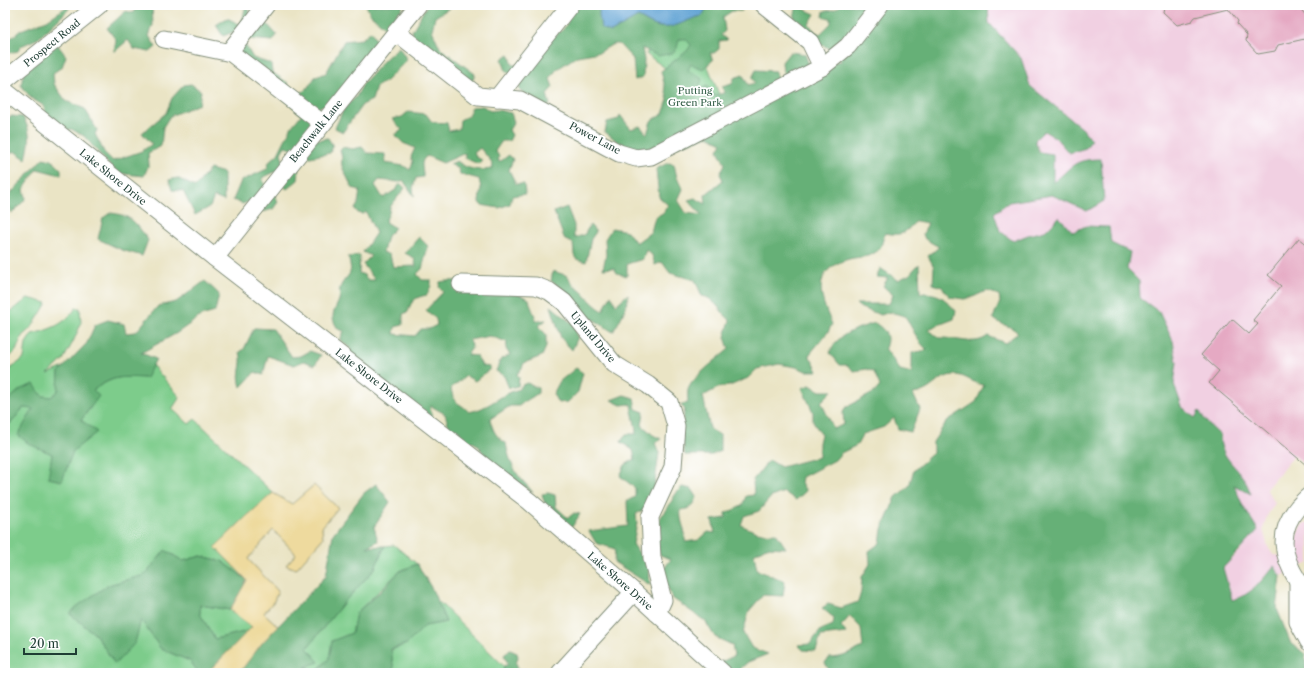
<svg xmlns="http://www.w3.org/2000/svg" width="1314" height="678" viewBox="0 0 1314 678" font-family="'Libre Caslon Text',serif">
	<rect width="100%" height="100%" fill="#fff"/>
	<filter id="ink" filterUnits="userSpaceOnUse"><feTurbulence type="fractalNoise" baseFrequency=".025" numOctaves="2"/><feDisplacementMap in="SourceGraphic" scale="8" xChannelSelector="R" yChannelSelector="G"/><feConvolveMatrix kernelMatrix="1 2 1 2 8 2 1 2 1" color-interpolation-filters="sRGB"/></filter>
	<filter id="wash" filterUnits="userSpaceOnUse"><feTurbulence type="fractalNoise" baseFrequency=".012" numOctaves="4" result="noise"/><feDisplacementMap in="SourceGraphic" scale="16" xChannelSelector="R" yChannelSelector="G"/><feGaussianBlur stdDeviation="0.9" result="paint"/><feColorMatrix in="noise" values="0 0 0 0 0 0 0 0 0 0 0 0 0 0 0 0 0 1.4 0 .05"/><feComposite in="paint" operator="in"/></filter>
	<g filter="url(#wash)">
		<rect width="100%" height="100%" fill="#eae4c5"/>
		<path fill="#f1d0e2" d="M988,5H1309V476L1306,477L1302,473L1305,466L1294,456L1266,489L1275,503L1267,516L1263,529L1268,547L1273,555L1294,557L1296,536L1304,523H1309V563L1281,576L1273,567L1259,583L1245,596L1232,600L1223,568L1241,550L1243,506L1234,484L1250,493L1243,479L1227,461L1219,444L1220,435L1208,424L1199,412L1195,418L1182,407L1173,384L1177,362L1159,312L1140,298L1139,281L1127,269L1130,252L1111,243L1086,226L1073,232L1045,231L1028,235L1013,241L1000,231L994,213L1009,202L1052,195L1087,211L1104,201L1102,186L1053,184L1035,140L1043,131L1056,138L1069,153L1071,119L1030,86L1021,58L989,23Z"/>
		<g fill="#7dcc8b" stroke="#4e8460">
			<path d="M659,32L695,34L720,97L657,141L676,76L646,54Z"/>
			<path d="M28,298L47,303L32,327L22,336L16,351L5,362V321L8,317L5,319V304L12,311Z"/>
			<path d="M76,308H80L81,324L73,342L63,360L48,374L64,367L59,372L58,391L51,397L42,396L21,389L5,403V371L13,367L24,358L26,343L32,334C51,329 64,325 76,308Z"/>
			<path d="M152,365L180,397L172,409L189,424L195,419L273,493L247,516L215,547L247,580L222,561L201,556L183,561L166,551L145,575L108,585L70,614L96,635L115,664L141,620L161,649L190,661L199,673H5V426L12,422L23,408H33L42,450C67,458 78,446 96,432L81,420L91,407L92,390C116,376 119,376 145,378Z"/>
			<path d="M394,545L417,564L400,571L356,613L352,633L332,641L329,659L317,670L304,667L315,656L307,648L345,601L374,570L385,546Z"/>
			<path d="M436,599L504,666L503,673H394L391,650L407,644L425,626L446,622Z"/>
			<path d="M200,605L230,610L252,627L248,631L215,639L200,614Z"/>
		</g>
		<g fill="#66b077" stroke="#427656">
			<path d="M137,5H152L153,25L149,36L156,47L150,52L134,49L128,40L114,52L116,40L107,28L126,11L134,13Z"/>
			<path d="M246,5H248L250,14L265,22L277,35L273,41L249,39L241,29L223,36L216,25L227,18L241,25Z"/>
			<path d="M366,5H403L399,19L385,27L370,14Z"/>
			<path d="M427,5H451V7L435,17L432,30L440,48L475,74L471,83L416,43L412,31Z"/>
			<path d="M575,5H600L599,14L611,32L638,17C644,20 654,27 662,27C675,29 689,18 702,16L706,9L705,5H740L742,11H732L723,17L725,31L721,35L727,40L719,41V49L714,53H710L713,60L703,69L691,64L688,70L702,79L698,90L707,86L714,95L725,93L722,87L732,84L734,78L743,75L748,85L755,83L752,78L756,70L775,71L779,83L790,78L783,72L782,62L790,52L805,54L809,65L842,61L827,47L814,42L793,21L797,6L815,14L809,24L815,32L820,34L831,23V18L823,17L824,11C830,11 837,10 840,5H988L989,23L1021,58L1030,86L1083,129L1091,140L1086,148L1069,153L1056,138L1044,131L1035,140L1039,152L1053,154V183C1072,167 1073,159 1101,159L1104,201L1087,211L1052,195L1009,202L994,213L1000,231L1013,241L1028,235L1045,231L1059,217L1073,232L1086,226L1109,227L1111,243L1130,252L1127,269L1139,281L1140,298L1159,312L1173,341L1177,362L1174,384L1182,407L1195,418L1199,411L1208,424L1220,435C1219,455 1234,464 1244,479C1247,484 1249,489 1251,494L1234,485L1243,506L1258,530L1223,568L1232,600C1251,596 1262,580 1274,566L1281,576L1277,609L1291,644L1305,653L1306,669L1309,673H831L825,663L828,658C845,658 849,653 863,647L861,628L850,616L841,626L846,633L821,636L816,651L803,650L798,645L810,644L821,630L833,625L834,618L822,608L828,604L841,608L858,602L861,592L862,577L870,564L869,551L880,543L882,529L896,497L909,486L914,470L933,453V442L947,421L976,402L984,385C974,384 965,375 955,375C937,375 933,392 913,394L920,409L911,432L898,429L894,418L884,427L863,434L857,445L841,453L835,460L802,477L801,483L806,491L796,500L784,492L771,497L759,511L744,516L741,525C753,531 762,535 776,533L786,548L766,547L754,554L757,570L785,581L783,596L763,595L749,611L743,633L752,648L768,654L748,662L735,673C729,673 724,666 721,662L734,656L732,645L715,637L705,621L672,598L661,573L671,559L660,555L656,540L661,527L659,518C671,509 671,496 682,487L692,489L697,497C694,506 690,509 681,510C679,521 686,528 685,542L699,540L708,532L715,533L712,520L726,518V513L742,506L746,496L754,495L753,480L769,460L781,467L819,457V443L821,434L813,422V412L802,388L810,385L820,391H832L821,402L834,429L844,424L843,413L845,408L875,392L880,386L874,372L867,369L854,371L847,365H840L830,353C836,334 856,329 875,323C885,330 890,335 885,348L900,370L912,373V353L927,350L919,341L905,316L890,312L881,315L861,308L856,304H889L893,295L883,286L888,278L877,277L880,268L898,280L909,275L919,264L920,293C940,293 943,297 956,311L954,319L928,329L939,338C955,337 974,347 988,336L1005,343L1018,333C1011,325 1001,326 993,318L1000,302L999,295L986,291L973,297L964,299L950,297L942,287L933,284L934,267L928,256L939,247L925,239L923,234L928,223L916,221C904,234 902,236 885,233C883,238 882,245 880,248C871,259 860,256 849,259C811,270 819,296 832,324L828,332L809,355L818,371H806L796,367L779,364L757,369L748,378L732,385L718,388L703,396L710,429L720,435V451L712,455H685L681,429L685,409L680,405L688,403C688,399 687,394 688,390C691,378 719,358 729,349L725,337L730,320C721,313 714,297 702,296L695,280L670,273L662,262L655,265L652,255L646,250L643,259L627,264V276L617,273L614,268L603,269L606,255L605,239L612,228L627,231L636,243L651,232L655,217L663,213L668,205L659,197L656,169L668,163L674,164L677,178L683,189L678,200L686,213L702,215L688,200L695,198L706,204L705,195L723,180L720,174L725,164L718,150L722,143L708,136C689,142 651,158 633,152C621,148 615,138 605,132L607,122L619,119L620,115L631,129L640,126L647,134L651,121L663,114L668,100L661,71L687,51L691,45L686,39H679L677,48L673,53L658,56L642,48L644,60L643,77L635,80L633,59L619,44H613L600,52L577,56L556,70L550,79L553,87L547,94L550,105L531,110L530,96L520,91L519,80L506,71L502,59L509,54L513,65H528L537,61L550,37C571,29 565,21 575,5Z"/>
			<path d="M68,6L69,9L39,38L21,46L18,51L5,54V37L11,38L21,30L47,20Z"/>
			<path d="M371,31L379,46L329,105L321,106L310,117L318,140L328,138L333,146L330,153L310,157L295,149L285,146L281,153L284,164L299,170L298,180L287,189L282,185L279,170L262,178C266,189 274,190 278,202L273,209L263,212V205L258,199L242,204L233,200L241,181L267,169L269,162L278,154L292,126L301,115L240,55L241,47L246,46L253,58L271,64L272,72L288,83V92C302,98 309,87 315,77L326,73L344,41L362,39Z"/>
			<path d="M57,44L66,56L62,67L53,73L54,84L66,101L85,109L97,130L95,134L104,152L113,161L142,151L152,144L142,133L166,113L172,98L184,85L191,84L201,91L199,104L170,116L163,127L161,146L148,153L149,164L144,176L116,173L84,136L71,129L57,135L47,128L44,106L31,98L21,85L27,60Z"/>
			<path d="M399,47L407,60L386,81L376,87L372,100L362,105L343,132L335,128L344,108L356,97L363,84L385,59Z"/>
			<path d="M483,106L490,111L497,110L511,113L514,122L509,130L512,135L509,141H502L495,151L499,156L498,161H501L509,155L513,159L509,170L516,184H524L525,194L512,196L510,204L499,208L481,205L479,202L481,188L479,179L460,174L459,169L450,164L457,161C468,170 478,171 492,169L493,166L490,160L480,148L474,153L476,157L482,160L478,164L465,158V153L443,163L427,156C418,162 424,169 423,177L416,178L413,188L414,196L403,180L399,182L379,180L375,185L383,198L397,189L399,185L401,184L405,188L390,207L389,213L385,222L395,228L387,236L383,252L390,255L393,267L416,266L414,258L405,253L419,237L428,246L422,269L417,274L422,280H431V286L427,295C416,297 411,300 408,312L403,314V325L395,327L394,334L415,336L421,329H429L437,325L436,319L426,310L443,292L439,287L440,282C462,277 509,289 529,299C530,308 535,313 536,321L546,320L538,326L546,334V347L542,356L524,363L522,368L517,374L519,378L518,386L509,388L504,376L496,371L501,359L510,355L506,349L507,342L490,336L469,340L472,348L467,355L477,356L482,366L490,367V369L475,381L466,376L451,388C454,406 459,401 469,412C488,409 501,394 519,389L522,385L527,383L538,388V393C532,398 524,401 519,406H510L490,419C493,431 496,437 506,443C508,456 513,471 523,481C527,486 530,488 533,493L486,458L478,445L450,430L445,414L431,406L430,410L433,418L368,372L364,362L350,357V348L340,340L344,331L338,329C329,315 334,313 339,300C340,297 339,292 340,288C346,273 355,278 348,257L360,255L359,273L364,275L368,280H375L363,264L371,256L363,252L376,233L366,212L363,214L358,213L355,209L358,204L360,190L352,188C350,182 343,170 342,166C341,160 343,157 340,150L342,147L352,149L362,147L367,153L385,154V163L404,166L410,170L413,162L411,157L415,148L403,143L395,135L402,130L392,119L402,117L408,112L426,114L432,122L447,123L449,131L459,129L460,120L468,116L472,107Z"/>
			<path d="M11,116L23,117C32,134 30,142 26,159L14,151L5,157V119Z"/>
			<path d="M43,158L52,160L61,169V175L37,169L24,189L26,199L12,213L5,200Z"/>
			<path d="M210,169L224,173V201L214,197L210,207L195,215L183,191L172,190L169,180L177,178L195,187Z"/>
			<path d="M567,207L574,225V238L584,235L590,225L596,232L591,239L586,262L576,259L574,255L573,243L565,240L554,212Z"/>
			<path d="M110,213C132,215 136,223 148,240L142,256L122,250L98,239L103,218Z"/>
			<path d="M553,271L568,276C574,290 576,285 584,294C591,301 595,306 603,311L611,295L616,305L628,294C627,309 620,320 613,332L585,314L573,302L566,291L551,281Z"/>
			<path d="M205,281L219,294L215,312L201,316L177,333L141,353L156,359L146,378C119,377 116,375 93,390L99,396L81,420L97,432L73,451L62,481L48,478L52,454L29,444L18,435L33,409L23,408L12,422L5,426V403L21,389L34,384L42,396L51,397L58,391L59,372L87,343L95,325L108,320L124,324L126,333L136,332L158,306L176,302Z"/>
			<path d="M551,306L574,325L578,337L572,350L561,338Z"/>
			<path d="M254,328L273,329L292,357L301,356L310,351L321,355L315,365L304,361L294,365L268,356L263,375L255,372L241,387C236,371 244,366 240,352L244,349Z"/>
			<path d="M576,368L583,373L578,392L568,402L558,403L553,394L560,381Z"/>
			<path d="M624,395L634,398L636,409L644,412L642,425L653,435L661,439L655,443L659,453L653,496L647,508L636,514L637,523L633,544L649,568L650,585L614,562L615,549L596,543L589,531L628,526L627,501L635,497V488L620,476L625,465L635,459L633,450L621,442L626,434H636C636,423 632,415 631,404L621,405L611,400Z"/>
			<path d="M376,484L390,502L374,527L378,541L367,547L385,546L374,570L345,601L307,648L319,662L305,667L318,670L329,659L332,641L352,633L356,613L381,591L400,571L417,564L432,589L446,622L425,626L407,644L391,649L394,673H239L262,643L326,576L333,534L364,493Z"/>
			<path d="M548,493L555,495L556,507L568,518L574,513L580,514L572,527L564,525L554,511H547L542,494Z"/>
			<path d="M165,550L183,561L201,556L222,561L247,580L230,610L200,605V614L215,639L248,631L207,673H199L190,661L161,649L141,620L135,643L115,664L96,635L70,614L76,607L108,585L145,575Z"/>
			<path d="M510,650L517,653L518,657L516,663L520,673H503L504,666L508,664L504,655Z"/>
		</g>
		<path fill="#eeda9e" stroke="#868c69" d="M314,485L338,508L322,527L323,538L296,569L286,565L296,554L273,530L248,559L278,591L274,601L264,613L278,626L262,643L239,673H207L252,627L230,610L247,580L215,547L247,516L273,493L292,504Z"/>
		<path fill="#60a3d4" stroke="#407084" d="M600,5H705L706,9L702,16C689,18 675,29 662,27C654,27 645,20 638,17L611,32L601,28L599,14Z"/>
		<g id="blocks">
			<g fill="#e5a9c3">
				<path d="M1163,5H1297L1309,19V38L1278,45L1275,51L1258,54L1246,41L1247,35L1237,24L1238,21L1228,9L1195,17L1192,21L1177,25L1163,12L1164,7Z"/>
				<path d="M1299,238L1309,246V461L1306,465L1209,383L1219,371L1201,355L1232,319L1249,334L1258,324L1253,320L1281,286L1268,275Z"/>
			</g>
		</g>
	</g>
	<g filter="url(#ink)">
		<use href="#blocks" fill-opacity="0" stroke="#84907c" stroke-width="1"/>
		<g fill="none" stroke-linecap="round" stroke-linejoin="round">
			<g stroke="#84907c" stroke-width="19">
				<g id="minor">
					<path d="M396,32L478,96L520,100L619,153L636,158L651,156L822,67L810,42L764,5"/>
					<path d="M164,39L231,53L322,123"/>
					<path d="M229,52L266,5"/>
					<path d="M822,67L848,46L880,5"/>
					<path d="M5,80L99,5"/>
					<path d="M5,91L215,258L529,501L634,592L723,673"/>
					<path d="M497,98L570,5"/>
					<path d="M215,258L418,5"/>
					<path d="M461,284L536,286L549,291L564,302L614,364L648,385L669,402L676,426L673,467L650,517L652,558L663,600L657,613"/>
					<path d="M1298,581C1282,556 1277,532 1298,507C1302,503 1305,499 1309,496"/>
					<path d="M1298,581V622L1309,642"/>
					<path d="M560,673L634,592"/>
				</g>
			</g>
			<use href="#minor" stroke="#fff" stroke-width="17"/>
		</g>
	</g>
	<g text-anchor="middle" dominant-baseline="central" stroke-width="3.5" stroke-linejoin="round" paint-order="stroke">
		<g font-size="10" fill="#1f3d34" stroke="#fff">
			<text transform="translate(52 43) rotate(-39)">Prospect Road</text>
			<text transform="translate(316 131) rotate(-51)">Beachwalk Lane</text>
			<text transform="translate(595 138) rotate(28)">Power Lane</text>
			<text transform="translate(113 177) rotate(39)">Lake Shore Drive</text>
			<text transform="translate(593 337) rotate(50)">Upland Drive</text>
			<text transform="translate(369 376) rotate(38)">Lake Shore Drive</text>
			<text transform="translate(620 581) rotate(41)">Lake Shore Drive</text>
		</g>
		<g font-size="10" fill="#36614a" stroke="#fff">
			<text x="695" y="90">Putting<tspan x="695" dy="12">Green Park</tspan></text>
		</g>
	</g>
	<rect width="1314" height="678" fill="none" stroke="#fff" stroke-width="20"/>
	<path d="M24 648v6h52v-6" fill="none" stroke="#1f3d34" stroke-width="2"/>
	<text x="30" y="648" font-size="12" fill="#1f3d34" stroke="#ffffff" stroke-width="3" paint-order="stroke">20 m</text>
</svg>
